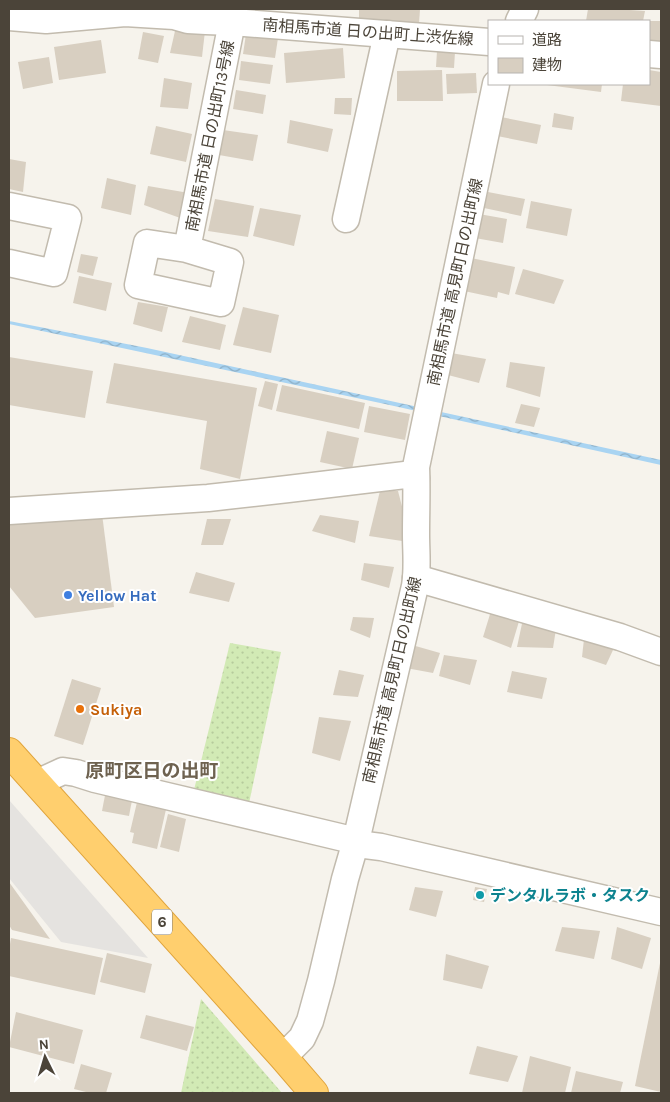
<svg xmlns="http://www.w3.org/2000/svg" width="670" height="1102" viewBox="0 0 670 1102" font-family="Karla,'Noto Sans JP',sans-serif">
	<defs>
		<pattern id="grass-dots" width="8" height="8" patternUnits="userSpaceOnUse" patternTransform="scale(1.25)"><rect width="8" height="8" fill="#d2eab5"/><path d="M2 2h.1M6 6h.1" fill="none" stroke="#b6ca9c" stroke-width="1.8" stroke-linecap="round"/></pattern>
		<pattern id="water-waves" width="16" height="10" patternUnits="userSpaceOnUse" patternTransform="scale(1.25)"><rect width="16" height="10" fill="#a9d4f2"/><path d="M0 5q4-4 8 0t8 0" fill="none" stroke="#8caec5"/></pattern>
	</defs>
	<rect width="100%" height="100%" fill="#f6f3ec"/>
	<g fill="url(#grass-dots)">
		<path d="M230,643L281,652L248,808L193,794Z"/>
		<path d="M201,999L282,1093H181Z"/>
	</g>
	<path fill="#e5e3e0" d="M9,800L148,958L61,942L9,878Z"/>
	<path fill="url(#water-waves)" d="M9,321L147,348L661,460V465L385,404L9,324Z"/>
	<g fill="#d8cfc1">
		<path d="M359,9H420L419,24L359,18Z"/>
		<path d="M588,9H615L645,11L643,21H586Z"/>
		<rect x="649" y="21" width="12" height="21"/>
		<path d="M175,31H205L202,57L170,53Z"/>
		<path d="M143,32L164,36L158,63L138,59Z"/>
		<path d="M246,34L278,38L275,58L243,54Z"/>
		<path d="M101,40L106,73L59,80L54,47Z"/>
		<path d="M343,48L345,78L286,83L284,53Z"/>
		<path d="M437,51L455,52L454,68L436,67Z"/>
		<path d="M49,57L53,83L23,89L18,62Z"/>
		<path d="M241,61L273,65L270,84L239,80Z"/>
		<path d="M442,70L443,101H397V71Z"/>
		<path d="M649,70L661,72V106L621,101L623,84H649Z"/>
		<path d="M476,73L477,93L447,94L446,74Z"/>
		<path d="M164,78L192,83L188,109L160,107Z"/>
		<path d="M547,84H602L601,92L547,85Z"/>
		<path d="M236,90L266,95L263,114L233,109Z"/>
		<path d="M335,98H352L351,115L334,114Z"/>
		<path d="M554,113L574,117L572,130L552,127Z"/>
		<path d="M501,117L541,125L537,144L497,136Z"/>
		<path d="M290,120L333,129L328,152L287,143Z"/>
		<path d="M156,126L192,134L186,162L150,154Z"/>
		<path d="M223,130L258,135L253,161L219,155Z"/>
		<path d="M9,159L26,162L23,192L9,189Z"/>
		<path d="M107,178L136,185L131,215L101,208Z"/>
		<path d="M148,186L189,193L183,219L144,205Z"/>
		<path d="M488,192L525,199L521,216L484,208Z"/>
		<path d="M215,199L254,206L248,237L208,231Z"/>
		<path d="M531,201L572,209L567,236L526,228Z"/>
		<path d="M260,208L301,215L294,246L253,236Z"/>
		<path d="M479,214L507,219L503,243L475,238Z"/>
		<path d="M81,254L98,257L93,276L77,272Z"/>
		<path d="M471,258L515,267L509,295L498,292L497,298L464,291Z"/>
		<path d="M523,269L564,280L554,304L515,294Z"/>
		<path d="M79,276L112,283L106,311L73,303Z"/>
		<path d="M138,302L168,307L162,332L133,324Z"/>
		<path d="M243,307L279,315L271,353L233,345Z"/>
		<path d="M190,316L226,325L220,350L182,342Z"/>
		<path d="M451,353L486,359L479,383L444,374Z"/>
		<path d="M9,357L93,371L85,418L9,405Z"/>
		<path d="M510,362L545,367L540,397L506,387Z"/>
		<path d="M114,363L257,388L240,479L200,469L207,421L106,403Z"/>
		<path d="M265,381L278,384L272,410L258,406Z"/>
		<path d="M282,385L365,403L359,429L276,411Z"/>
		<path d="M521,404L540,408L534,427L515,423Z"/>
		<path d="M369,406L410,414L405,440L364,432Z"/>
		<path d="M327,431L359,438L352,469L320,462Z"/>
		<path d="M380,491H398L406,522L402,541L369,536Z"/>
		<path d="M102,514L114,607L35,618L9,586V523Z"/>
		<path d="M320,515L359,521L355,543L312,531Z"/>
		<path d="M207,519H231L223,545H201Z"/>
		<path d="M364,563L394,567L389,588L361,580Z"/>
		<path d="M196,572L235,583L229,602L189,593Z"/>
		<path d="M491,611L520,618L511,648L483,637Z"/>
		<path d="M353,617L374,618L370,638L350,630Z"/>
		<path d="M523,619L556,629L553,648L517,647Z"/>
		<path d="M584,639L614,648L606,665L582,657Z"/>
		<path d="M412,645L440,653L433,673L406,668Z"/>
		<path d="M444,655L477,660L470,685L439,676Z"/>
		<path d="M339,670L364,675L358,697L333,695Z"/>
		<path d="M512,671L547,678L542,699L507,692Z"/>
		<path d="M72,679L101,688L83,745L54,736Z"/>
		<path d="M319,717L351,721L340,761L312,753Z"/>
		<path d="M106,790L133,795L129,816L102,811Z"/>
		<path d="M138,798L167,805L157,849L132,843L134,833L130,832Z"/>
		<path d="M168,814L186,819L179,852L160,847Z"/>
		<path d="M9,882L50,939L12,930L9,925Z"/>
		<path d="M415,887L443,891L436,917L409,910Z"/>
		<path d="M475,887L487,889L484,902L473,900Z"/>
		<path d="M562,927L600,931L594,959L555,951Z"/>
		<path d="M617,927L651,938L642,969L611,959Z"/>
		<path d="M11,938L103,958L95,995L9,976V950Z"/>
		<path d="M107,953L152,964L145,993L100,982Z"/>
		<path d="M446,954L489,966L482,989L443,980Z"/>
		<path d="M660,963H661V1092L635,1086Z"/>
		<path d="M16,1012L83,1030L74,1064L9,1047Z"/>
		<path d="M146,1015L194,1027L187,1051L140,1038Z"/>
		<path d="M477,1046L518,1056L508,1082L469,1074Z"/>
		<path d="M530,1056L571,1067L565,1093H522Z"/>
		<path d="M81,1064L112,1073L106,1093H90L74,1089Z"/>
		<path d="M576,1071L623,1082L620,1093H571Z"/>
	</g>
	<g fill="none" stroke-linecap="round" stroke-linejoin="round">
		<g stroke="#c2bbae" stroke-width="29">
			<g id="minor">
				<path d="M9,17L46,20L125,13L174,16L188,20L206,21L232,22L489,42"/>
				<path d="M519,21L525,9"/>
				<path d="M649,54L661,55"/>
				<path d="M9,206L68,218L54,273L9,263"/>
				<path d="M346,219L387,34"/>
				<path d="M187,249L230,262L221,303L138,285L147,243L187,249L232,22"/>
				<path d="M9,511L208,498L288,489L405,475L416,478"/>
				<path d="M416,578L620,637L661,652"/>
				<path d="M37,783L63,771L76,773L95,779L348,839L365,845L381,847L661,912"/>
				<path d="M283,1057L302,1038L310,1021L321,981L345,879L356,841L415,586C418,569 416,552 416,534C416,512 417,489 416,467L496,84"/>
			</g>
		</g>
		<g stroke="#e0a43c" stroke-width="30">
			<path id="highway" d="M9,752L283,1057L314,1093"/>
		</g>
		<use href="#minor" stroke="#fff" stroke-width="26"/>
		<use href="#highway" stroke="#ffcf6e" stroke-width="28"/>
	</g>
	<circle fill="#3f7fe0" stroke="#fff" stroke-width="2" cx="68" cy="595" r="5"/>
	<circle fill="#e8710a" stroke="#fff" stroke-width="2" cx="80" cy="709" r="5"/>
	<circle fill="#0f9aa8" stroke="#fff" stroke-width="2" cx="480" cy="895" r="5"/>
	<g text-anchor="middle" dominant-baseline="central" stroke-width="4" stroke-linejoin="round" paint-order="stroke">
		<rect fill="#fff" stroke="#817c74" stroke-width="1" x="152" y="909.5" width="20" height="25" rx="4"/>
		<g font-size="15" font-weight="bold" fill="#4b4439">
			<text x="162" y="922">6</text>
		</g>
		<g font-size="16" fill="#4b4439" stroke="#fff">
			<text transform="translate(368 32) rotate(4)">南相馬市道 日の出町上渋佐線</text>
			<text transform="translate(210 136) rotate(-79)">南相馬市道 日の出町13号線</text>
			<text transform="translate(455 282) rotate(-78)">南相馬市道 高見町日の出町線</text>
			<text transform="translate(392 680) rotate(-77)">南相馬市道 高見町日の出町線</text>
		</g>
		<g font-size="16" font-weight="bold" fill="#366cbe" stroke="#fff" text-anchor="start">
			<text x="78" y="595">Yellow Hat</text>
		</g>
		<g font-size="16" font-weight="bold" fill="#c56008" stroke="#fff" text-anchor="start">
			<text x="90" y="709">Sukiya</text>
		</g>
		<g font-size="16" font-weight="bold" fill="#0d838f" stroke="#fff" text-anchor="start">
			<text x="490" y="895">デンタルラボ・タスク</text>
		</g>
		<g font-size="19" font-weight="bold" fill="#6e6250" stroke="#fff">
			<text x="152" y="771">原町区日の出町</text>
		</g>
	</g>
	<rect width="670" height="1102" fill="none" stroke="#4b4439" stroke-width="20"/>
	<rect x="488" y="20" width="162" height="65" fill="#ffffff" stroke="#b7b4b0"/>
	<rect x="498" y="36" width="25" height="8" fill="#ffffff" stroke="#b7b4b0"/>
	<text x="532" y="45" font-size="15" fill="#4b4439">道路</text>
	<rect x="498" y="58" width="25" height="15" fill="#d8cfc1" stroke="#b7b4b0"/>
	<text x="532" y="70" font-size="15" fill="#4b4439">建物</text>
	<g transform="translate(45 1057) rotate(355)" stroke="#ffffff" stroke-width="4" paint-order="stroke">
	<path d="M0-4L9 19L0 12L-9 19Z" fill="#4b4439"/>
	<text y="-8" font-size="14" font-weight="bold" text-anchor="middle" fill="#4b4439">N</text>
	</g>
</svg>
